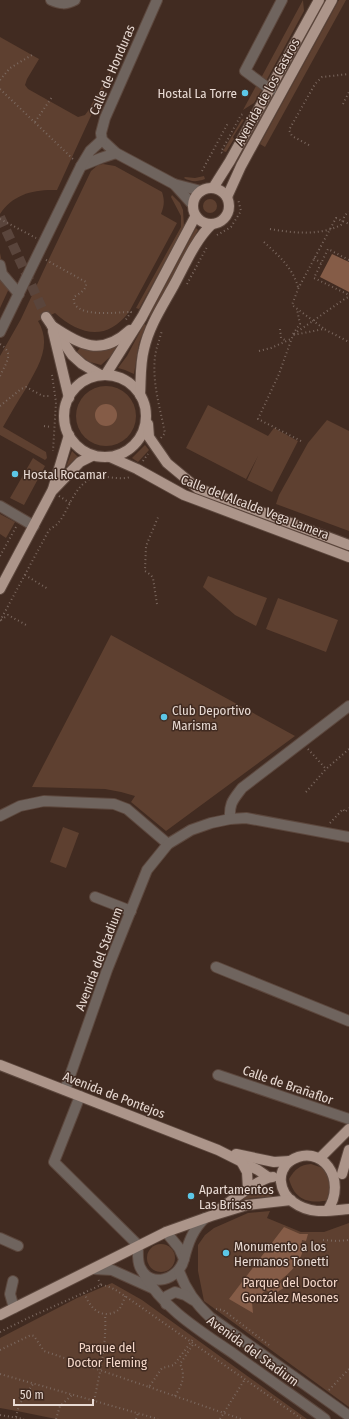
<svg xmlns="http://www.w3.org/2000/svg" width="349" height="1419" viewBox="0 0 349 1419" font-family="'Fira Sans Condensed',sans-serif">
	<rect width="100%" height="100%" fill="#412b21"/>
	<g fill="#5e4030">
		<path d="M303,0L304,11L266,81L261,78Z"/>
		<path d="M325,0H328L242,159L239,157Z"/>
		<path d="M339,0H346L265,147L260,144Z"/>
		<path d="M0,37L39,59L27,79L25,85L28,89L78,117L85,115L88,111L116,61L57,190C34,189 13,194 0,214Z"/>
		<path d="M256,86L262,89L254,103L243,110Z"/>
		<path d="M242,119L244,120L233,137L234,139L226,152L223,151Z"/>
		<path d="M103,164L115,166L162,192C165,201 164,206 161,214L177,223L129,312C106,342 80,335 55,313L38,321C53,346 37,368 25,390C17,402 10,415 3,427L46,452L47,458L45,460L0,435V356L21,319L48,261L91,171L98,165Z"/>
		<path d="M204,176L205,179C197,182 191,182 184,178L185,177L195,178Z"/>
		<path d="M172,195L180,203L183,210L184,227L139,309L136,308L181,227V216L171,197Z"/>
		<circle cx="210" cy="206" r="7"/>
		<path d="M196,228L198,230L150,317L149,316Z"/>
		<path d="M0,253L4,271L12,282L0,308Z"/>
		<path d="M144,324L146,325L139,343L134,374L125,370L118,368L127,356Z"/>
		<path d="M119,344L111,356L101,365L90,362L76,353L80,348L86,349Z"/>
		<circle cx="106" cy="416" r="30"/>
		<path d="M208,405L268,436L274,428L298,441L272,492L247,480L258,456L246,479L186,448Z"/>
		<path d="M327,420L349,431V531L276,504L279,495L308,443Z"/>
		<path d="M145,445L149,450L138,462L132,458Z"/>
		<path d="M72,451L78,457L66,467Z"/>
		<path d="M33,458L45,466L24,505L10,498Z"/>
		<path d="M0,514L15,522L6,538L0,534Z"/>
		<path d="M208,576L267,598L256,626L235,615L203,587Z"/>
		<path d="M278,598L338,620L326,652L266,629Z"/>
		<path d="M111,635L295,736L166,831L131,802L135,796L121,792L105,789L32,787Z"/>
		<path d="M63,827L79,833L66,868L50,862Z"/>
		<path d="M311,1164L326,1169L331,1174L330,1200C309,1204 295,1201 289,1179C295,1169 300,1165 311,1164Z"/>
		<path d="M266,1187L273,1197L251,1198L243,1200L241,1198Z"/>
		<path d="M270,1211L267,1218L301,1232H324L349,1223V1407L204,1301L198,1271V1245L205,1235L214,1228L248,1213Z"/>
		<circle cx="161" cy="1258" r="14"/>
		<path d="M112,1283L142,1300L307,1419H56L17,1411L0,1408V1338L77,1298Z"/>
	</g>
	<g fill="#855c47">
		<path d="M332,254L349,262V292L320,277Z"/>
		<circle cx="106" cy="415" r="11"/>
		<path d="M284,1227L300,1234H308L306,1241L302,1240L301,1247L304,1246C300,1266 287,1275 272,1287L273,1289L289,1276L291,1280L285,1287L273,1295L266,1290L252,1302L253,1313L229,1299Z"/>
	</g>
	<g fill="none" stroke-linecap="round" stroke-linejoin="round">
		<path stroke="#5a453c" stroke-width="10" stroke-dasharray="10 5" stroke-linecap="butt" d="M0,217L46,317"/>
		<g stroke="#5c473d" stroke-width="12">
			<g id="minor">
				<path d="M51,0C60,4 66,5 75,0"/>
				<path d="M157,0L105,118L101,133L102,140L116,153L174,184L201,191"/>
				<path d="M271,90L245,71L282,0"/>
				<path d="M81,166L101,158L116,153"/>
				<path d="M174,184L193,205"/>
				<path d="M0,265L2,274L19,294"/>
				<path d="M0,332L81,166L90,151L102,140"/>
				<path d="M0,506L34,526"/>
				<path d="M0,816L20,806L44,801L114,804L127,809L168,844"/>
				<path d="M230,819C229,803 233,800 242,788L349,706"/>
				<path d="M95,897L131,911"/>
				<path d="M216,967L349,1021"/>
				<path d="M218,1075L349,1119"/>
				<path d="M65,1090L107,970L147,870L168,844L191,830L211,823L230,819L246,818L349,837"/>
				<path d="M80,1096L54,1162L138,1245C138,1253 137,1260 140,1267C150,1289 179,1280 184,1259L179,1248L166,1232"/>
				<path d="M0,1238L18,1246"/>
				<path d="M184,1259C188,1243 193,1229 205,1218"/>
				<path d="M94,1269L112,1270L152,1288"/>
				<path d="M179,1271C185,1288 197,1305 210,1317L349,1416"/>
				<path d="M144,1274C162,1308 202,1332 234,1354C264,1376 295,1397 325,1419"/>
				<path d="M13,1281L10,1294L14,1308"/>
				<path d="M166,1304L165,1300L167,1296L175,1292L185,1295L193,1300"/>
			</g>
		</g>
		<g stroke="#5c473d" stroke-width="12">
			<g id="major">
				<circle cx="211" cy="206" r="18"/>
				<path d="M213,188L230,161L319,0"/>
				<path d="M227,197L241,166L332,0"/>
				<path d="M46,317L72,355L82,364L99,374"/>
				<path d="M52,326C80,345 101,357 130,330"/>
				<path d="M53,331L69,398"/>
				<path d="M106,374L142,317L195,217"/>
				<circle cx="105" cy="416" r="41"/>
				<path d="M140,395C141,380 140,364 144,349C149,326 163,305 174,285C185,265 195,240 212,224"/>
				<path d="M148,424L149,437L167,463L197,488L349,545"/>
				<path d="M110,457L137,469L184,495L349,557"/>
				<path d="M53,489L69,435"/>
				<path d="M0,589L52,491L80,462L92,456"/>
				<path d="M0,1065L218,1150L258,1170L268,1177"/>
				<path d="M236,1154L274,1162L290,1161"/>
				<path d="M321,1157L349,1129"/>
				<path d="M241,1161L247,1172L248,1189"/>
				<path d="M342,1174L349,1150"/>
				<path d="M217,1211C229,1203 260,1177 273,1177"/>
				<path d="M327,1211C349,1180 321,1141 290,1161C283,1166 280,1175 281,1182C282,1191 286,1197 293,1202C311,1215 328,1211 349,1209"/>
				<path d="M0,1315L166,1232L211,1216L247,1205L291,1200"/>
			</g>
		</g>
		<g stroke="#7b685f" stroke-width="2" stroke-dasharray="1 3" stroke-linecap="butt">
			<path d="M0,80L10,68L32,55"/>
			<path d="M0,89L74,160"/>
			<path d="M343,104L349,92"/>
			<path d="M35,122L52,97"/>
			<path d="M309,145L292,136L289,130L315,84L322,77L349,74"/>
			<path d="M222,153L221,152L241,115L245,113"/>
			<path d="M202,171L228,123"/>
			<path d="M0,219L36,238"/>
			<path d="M270,229C294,233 319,236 341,225L345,215L349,212"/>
			<path d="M217,235L231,227L241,211L238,199"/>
			<path d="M264,242C278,255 293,268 298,287"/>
			<path d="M314,258L321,263"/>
			<path d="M46,260L86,282C87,290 80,293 74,297C70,319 118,312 131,312L125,321"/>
			<path d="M349,260L328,249L314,278L349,295"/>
			<path d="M187,284L207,247"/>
			<path d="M323,328L292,305L298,289L336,218L349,224"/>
			<path d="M280,329L281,338L287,341"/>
			<path d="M293,334L300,324L297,309"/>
			<path d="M294,334L346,298L349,297"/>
			<path d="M0,344C15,354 6,362 0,376"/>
			<path d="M259,351L271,348L291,339"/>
			<path d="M52,375L56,402L53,451"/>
			<path d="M0,406L21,389L26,387L43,396H50"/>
			<path d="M44,426L51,427"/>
			<path d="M161,438L165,433C160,408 152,382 155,357C156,348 160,339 162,330"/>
			<path d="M301,441L258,419L279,374L293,335L324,329L349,342"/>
			<path d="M143,461L148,454"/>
			<path d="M59,496L70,503"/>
			<path d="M0,556L16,527"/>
			<path d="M25,575L48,589"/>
			<path d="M157,604L153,578L151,575L145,571L146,546L159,515"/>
			<path d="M1,620L8,615L28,626"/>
			<path d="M0,621L49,530C52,528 57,525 59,522C70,508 74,485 93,478C105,474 118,481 130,477"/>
			<path d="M308,749L326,769"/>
			<path d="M306,792L326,769L349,749"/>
			<path d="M330,823L343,809L345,812L349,808"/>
			<path d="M323,1240L337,1241L349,1240"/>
			<path d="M101,1285C111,1286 117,1291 125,1296L302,1419"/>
			<path d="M84,1293C89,1304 95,1315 109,1314C113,1313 117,1312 120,1308C122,1305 124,1300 125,1296"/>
			<path d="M216,1309L223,1310L269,1345"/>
			<path d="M0,1332L28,1318L101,1285L98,1279"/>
			<path d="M0,1350L31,1335L34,1336L44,1351L149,1387L162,1368L174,1365L194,1338"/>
			<path d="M0,1374L158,1419"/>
			<path d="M149,1387L241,1419"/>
			<path d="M329,1390L349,1369"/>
			<path d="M175,1396C182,1385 186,1376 180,1364L194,1343"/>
			<path d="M94,1401C100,1372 107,1343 105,1314"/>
			<path d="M0,1415L24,1419"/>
			<path d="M16,1417L19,1405L33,1384"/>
			<path d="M56,1419L60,1406L72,1395"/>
			<path d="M136,1419L138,1413"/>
			<path d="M220,1419L245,1379"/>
		</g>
		<use href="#minor" stroke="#6f645e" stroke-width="10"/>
		<use href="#major" stroke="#ac958a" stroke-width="10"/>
	</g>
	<g fill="#5cc7e7" stroke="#412b21" stroke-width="1.5">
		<circle cx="245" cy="93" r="4"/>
		<circle cx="15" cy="474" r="4"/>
		<circle cx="164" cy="717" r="4"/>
		<circle cx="191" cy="1196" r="4"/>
		<circle cx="226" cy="1253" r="4"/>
	</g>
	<g text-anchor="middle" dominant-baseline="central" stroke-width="3" stroke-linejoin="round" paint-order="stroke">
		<g font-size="13" fill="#e8dad3" stroke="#412b21">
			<text transform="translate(112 70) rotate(-67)">Calle de Honduras</text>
			<text transform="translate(267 92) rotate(-61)">Avenida de los Castros</text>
			<text transform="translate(255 507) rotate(21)">Calle del Alcalde Vega Lamera</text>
			<text transform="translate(99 959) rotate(-69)">Avenida del Stadium</text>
			<text transform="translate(288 1085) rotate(19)">Calle de Brañaflor</text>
			<text transform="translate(114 1095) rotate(21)">Avenida de Pontejos</text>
			<text transform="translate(253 1351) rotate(36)">Avenida del Stadium</text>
		</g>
		<g font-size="13" fill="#e8dad3" stroke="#412b21" text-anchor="start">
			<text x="237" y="93" text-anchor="end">Hostal La Torre</text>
			<text x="23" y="474">Hostal Rocamar</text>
			<text x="172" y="710">Club Deportivo<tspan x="172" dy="15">Marisma</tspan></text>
			<text x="199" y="1189">Apartamentos<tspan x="199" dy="15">Las Brisas</tspan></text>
			<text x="234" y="1246">Monumento a los<tspan x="234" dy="15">Hermanos Tonetti</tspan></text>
		</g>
		<g font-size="13" fill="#f5d8ca" stroke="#412b21">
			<text x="290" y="1282">Parque del Doctor<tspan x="290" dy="15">González Mesones</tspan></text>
			<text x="107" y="1347">Parque del<tspan x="107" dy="15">Doctor Fleming</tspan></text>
		</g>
	</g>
	<path d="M14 1399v6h79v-6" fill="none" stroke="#e8dad3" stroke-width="2"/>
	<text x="20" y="1399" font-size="12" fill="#e8dad3" stroke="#412b21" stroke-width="3" paint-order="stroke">50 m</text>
</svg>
